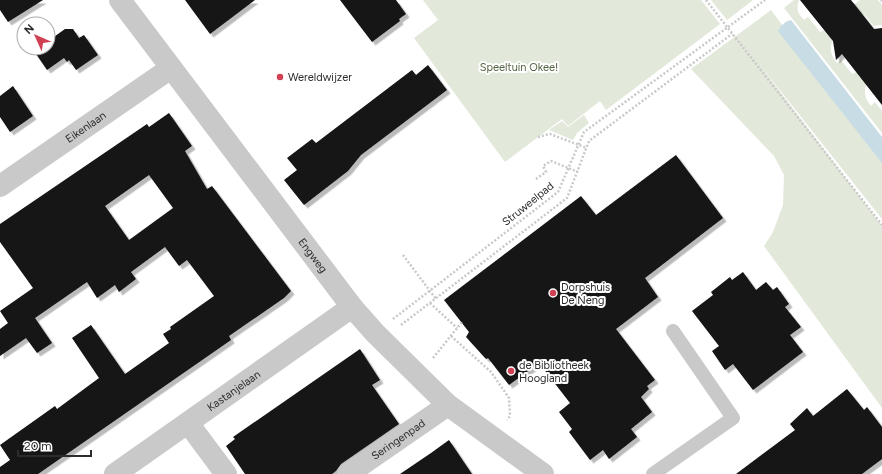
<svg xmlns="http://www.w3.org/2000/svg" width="882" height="474" viewBox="0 0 882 474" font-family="Figtree,sans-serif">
	<defs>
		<filter id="shadow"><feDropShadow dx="3.5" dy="3.5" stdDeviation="0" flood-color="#0004"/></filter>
	</defs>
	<rect width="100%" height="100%" fill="#fff"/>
	<g fill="#e2e8da">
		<path d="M423,0H701L720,24L606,110L600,101L568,126L562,119L505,162L414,38L438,20Z"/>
		<path d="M711,0H753L727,20Z"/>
		<path d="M794,0H799C796,9 798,14 804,20L808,17L820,32L844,20L842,14L860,0H878L882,5V25L874,26L864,14L835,37C828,46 830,54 837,63L841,60L852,74L877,63C869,78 858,90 871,106L875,102L882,111V133L784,8Z"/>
		<path d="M771,10L882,159V219L759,64L882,226V408L764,246L773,232L783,205L784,175L774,156L691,69Z"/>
		<path d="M584,115L589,123L577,133L573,140L549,130L562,121L568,127Z"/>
	</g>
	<path fill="#c8dce6" d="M791,20L882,137V163L778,31C781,26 785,21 791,20Z"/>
	<g fill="#131313" fill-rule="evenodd" filter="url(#shadow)">
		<path d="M0,0H43L8,22L0,10Z"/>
		<path d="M185,0H255L210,34Z"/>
		<path d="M340,0H396L406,14L399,19L400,21L372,42Z"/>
		<path d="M800,0H851L874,29L882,28V105L842,54L836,60L833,41Z"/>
		<path d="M65,29H73L79,38L84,35L98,55L76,70L69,60L67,62L64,58L47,70L36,54L44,48H48V45L53,42L51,39Z"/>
		<path d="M428,65L447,90L361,155L348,171L304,205L284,180L297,170L287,158L312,139L316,143L412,70L416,75Z"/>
		<path d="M13,86L33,116L10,132L0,117V96Z"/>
		<path d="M169,113L192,146L185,151L207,189L212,186L291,291L284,298L229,336L231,340L38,474H0V467L10,460L0,445L55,406L57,409L99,378L72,338L91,325L125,374L169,343L163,334L171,329L170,327L214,296L187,260L179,266L165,247L131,272L136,279L119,292L115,285L97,298L87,282L35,318L52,343L37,353L26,338L0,356V329L8,323L0,311L33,288L0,242V224L147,124L149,127ZM149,175L173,208L129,240L105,206Z"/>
		<path d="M676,155L723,218L645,278L658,297L616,329L655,380L647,386L649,389L641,397L652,412L631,429L637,437L609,459L603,450L590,460L569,432L572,429L559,412L570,403L539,363L509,385L488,358L486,359L466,337L469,332L444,300L581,196L596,215Z"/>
		<path d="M743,272L756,290L766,282L773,290L777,287L789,304L785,307L801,327L790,335L803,352L753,390L733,364L725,370L712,351L719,346L692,311L713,295L711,292L730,277L732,280Z"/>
		<path d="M360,349L380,380L372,385L399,424L341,464L336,471L332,474H245L226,446L235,439L233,437Z"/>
		<path d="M847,389L864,410L867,407L882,427V459L862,474H736L795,430L790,424L807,408L813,416Z"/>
		<path d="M449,440L472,474H400L431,453Z"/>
	</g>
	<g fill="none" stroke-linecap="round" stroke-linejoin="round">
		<g stroke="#c9c9c9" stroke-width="2.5" stroke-dasharray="2 2" stroke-linecap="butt">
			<path d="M706,0L882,225"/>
			<path d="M881,0L882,1"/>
			<path d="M538,137L550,134L587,148"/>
			<path d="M536,179L546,172L543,166L551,161L578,172"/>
			<path d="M403,255L436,299"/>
			<path d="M430,303L457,328"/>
			<path d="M393,319L558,192L584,132L765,0"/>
			<path d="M401,325L567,198L589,141L732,34"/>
			<path d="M451,336L491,372L509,398L510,416L507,420"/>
			<path d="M433,358L462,322"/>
		</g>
		<path stroke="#c9c9c9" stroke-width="14" d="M653,474L733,418L673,331"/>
		<g stroke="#c9c9c9" stroke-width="22">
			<path id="s1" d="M120,0L352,307L375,333L448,405L543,474"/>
			<path id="s2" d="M0,186L171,68"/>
			<path d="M188,423L226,474"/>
			<path id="s3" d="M115,474L352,307"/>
			<path id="s4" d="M348,474L448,405"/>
		</g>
	</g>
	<g fill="#d04053" stroke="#fff" stroke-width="1.5">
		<circle cx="280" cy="77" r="4"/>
		<circle cx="553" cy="293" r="4"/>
		<circle cx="511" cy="371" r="4"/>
	</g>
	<g text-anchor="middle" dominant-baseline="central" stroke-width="4" stroke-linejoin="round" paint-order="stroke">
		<g font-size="11" fill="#51623f" stroke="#fff">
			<text x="519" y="67">Speeltuin Okee!</text>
		</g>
		<g font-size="11" fill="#2c2c2c" stroke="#fff" text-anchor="start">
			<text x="288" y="77">Wereldwijzer</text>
			<text x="561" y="287">Dorpshuis<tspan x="561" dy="13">De Neng</tspan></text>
			<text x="519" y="365">de Bibliotheek<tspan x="519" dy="13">Hoogland</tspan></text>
		</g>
		<g font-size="11" fill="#2c2c2c" stroke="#fff">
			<text stroke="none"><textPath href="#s2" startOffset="104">Eikenlaan</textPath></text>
			<text transform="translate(528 204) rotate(-39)">Struweelpad</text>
			<text stroke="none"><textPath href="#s1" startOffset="320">Engweg</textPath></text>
			<text stroke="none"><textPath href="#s3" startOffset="145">Kastanjelaan</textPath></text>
			<text stroke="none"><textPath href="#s4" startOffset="61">Seringenpad</textPath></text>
		</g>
	</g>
	<g transform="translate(36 36) rotate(315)"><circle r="19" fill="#ffffff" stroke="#ababab"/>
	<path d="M0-3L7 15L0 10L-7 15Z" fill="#d04053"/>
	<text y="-6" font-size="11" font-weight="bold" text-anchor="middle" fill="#2c2c2c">N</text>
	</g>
	<path d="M18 450v6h73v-6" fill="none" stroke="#2c2c2c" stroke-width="2"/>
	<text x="24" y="450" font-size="12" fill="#2c2c2c" stroke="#ffffff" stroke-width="3" paint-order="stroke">20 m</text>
</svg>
